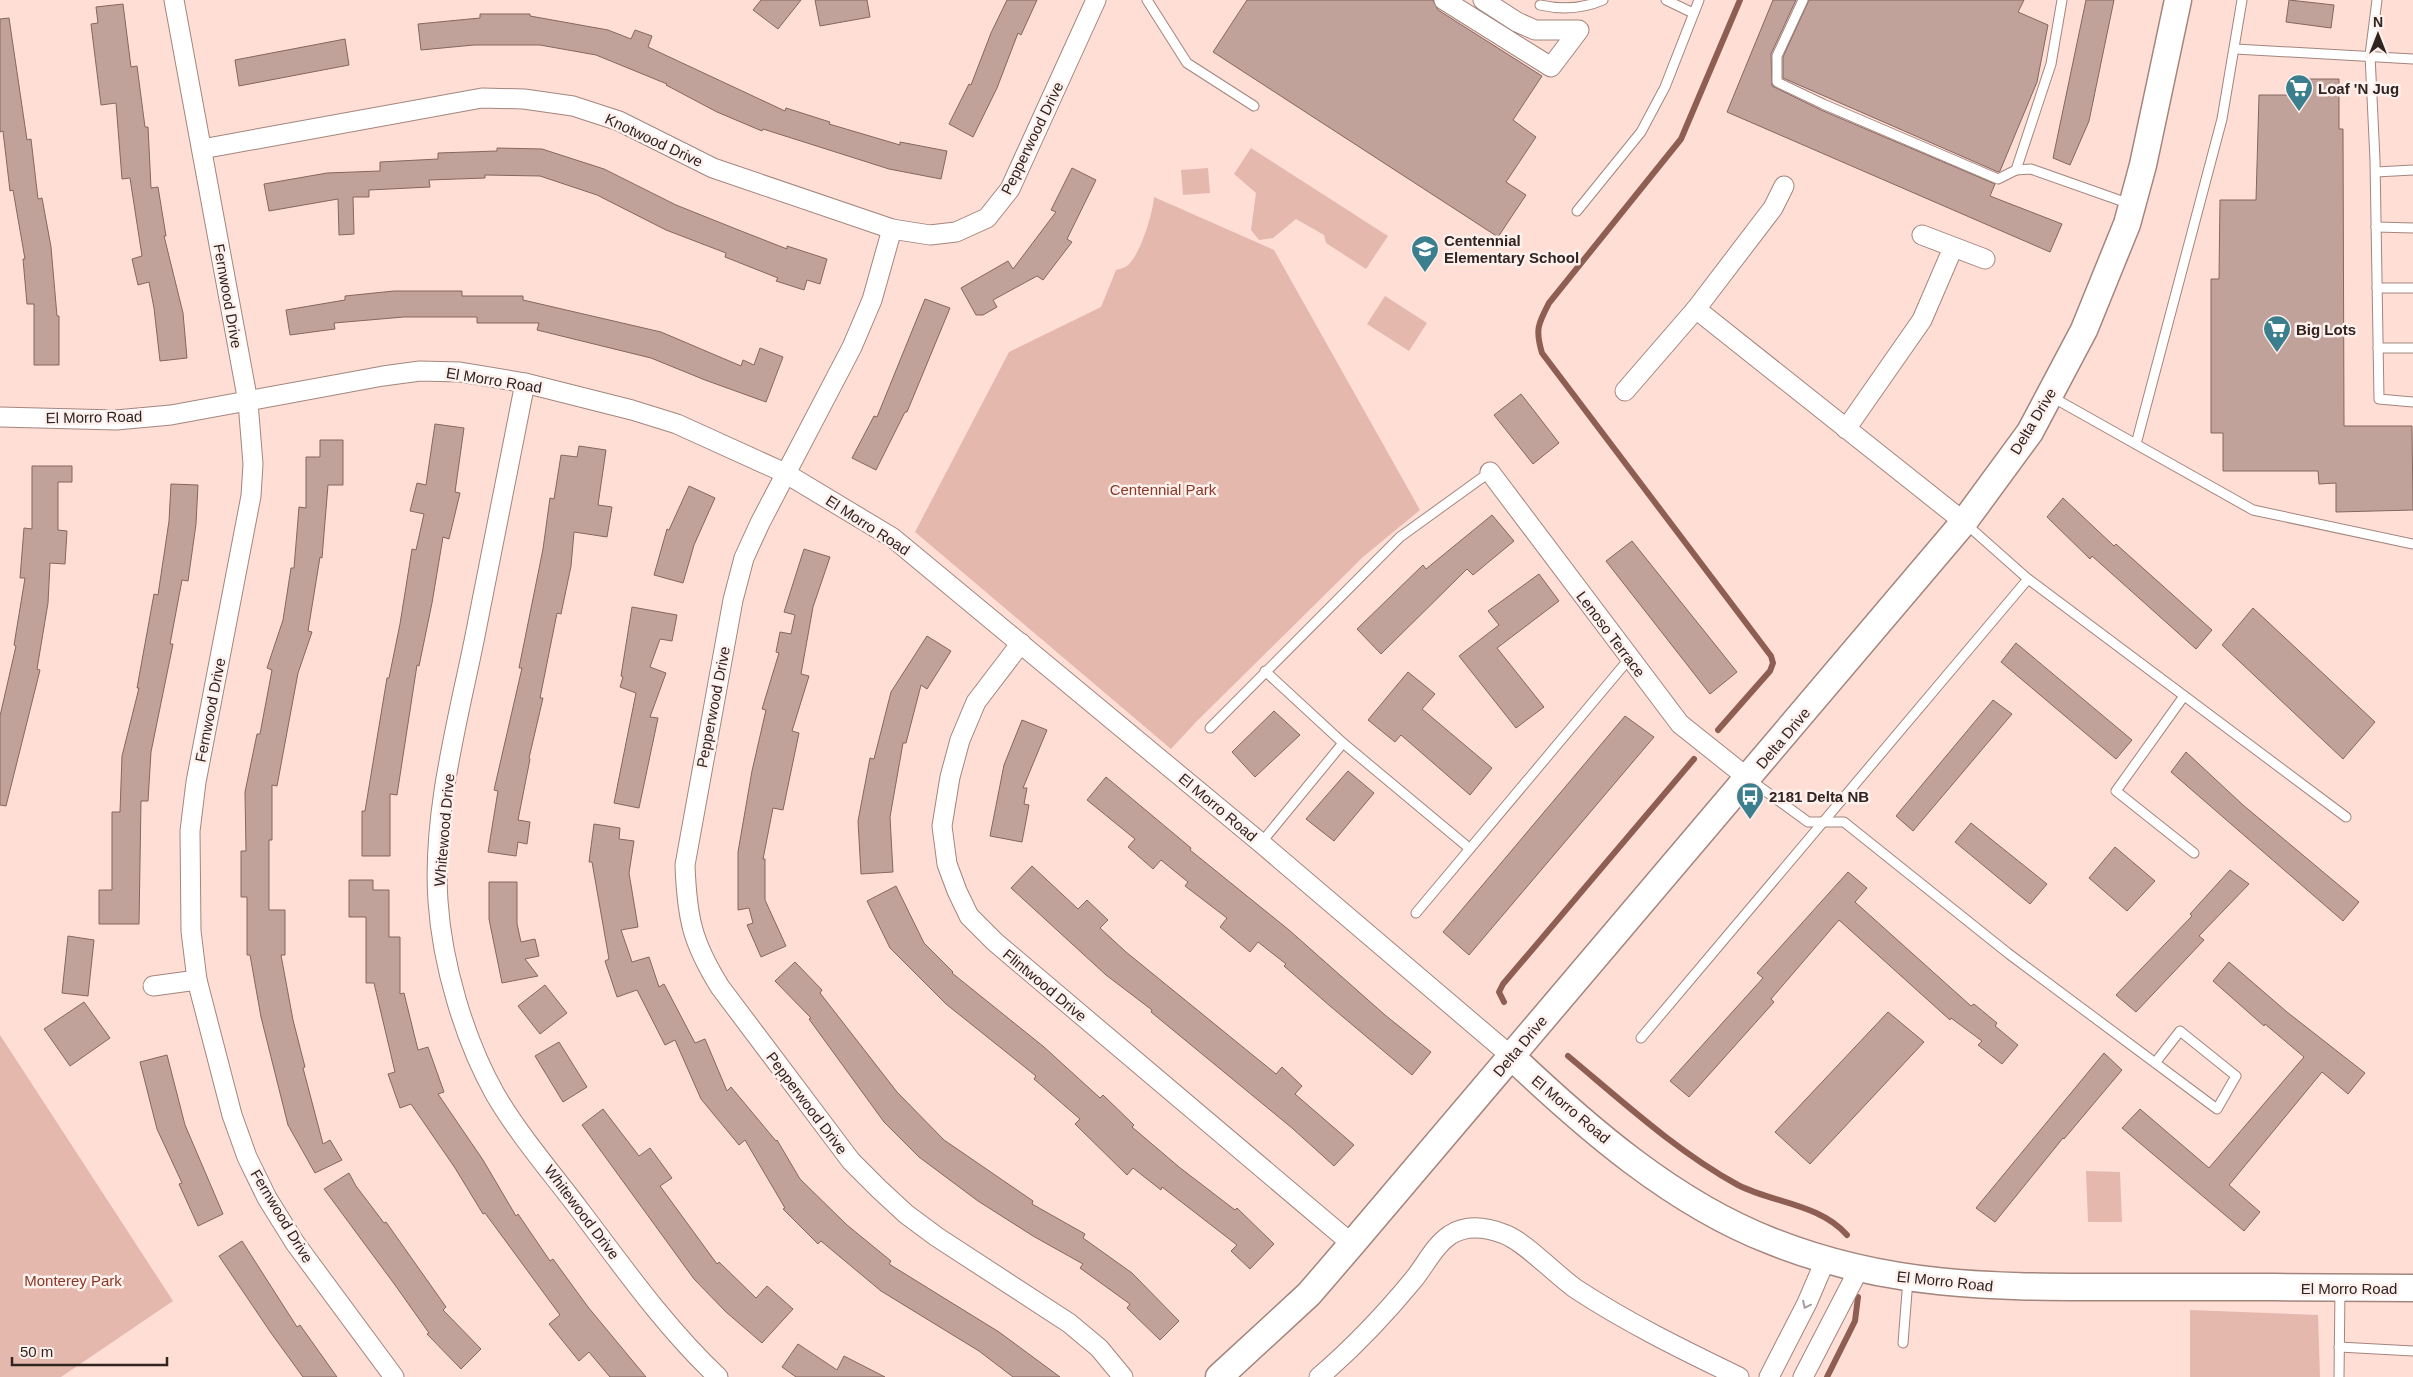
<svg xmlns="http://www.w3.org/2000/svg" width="2413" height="1377" viewBox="0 0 2413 1377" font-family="Helvetica,sans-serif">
	<rect width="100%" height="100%" fill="#ffded5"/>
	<g fill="#e5b8ad">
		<path d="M1251,148L1388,236L1366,269L1326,243L1324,235L1296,219L1273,238L1259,240L1251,230L1256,193L1234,174Z"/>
		<path d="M1208,168L1210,193L1183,195L1181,170Z"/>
		<path d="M1154,197L1274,250L1420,510L1363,557L1197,721L1171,749L915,532L1009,352L1101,307L1116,270C1119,269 1124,268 1127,266C1140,256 1153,213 1154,197Z"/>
		<path d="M1385,296L1427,323L1409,351L1367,324Z"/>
		<path d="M0,1035L173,1301L61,1377H0Z"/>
		<path d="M2086,1171L2120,1172L2122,1222H2088Z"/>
		<path d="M2190,1310L2318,1315L2320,1377H2190Z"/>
	</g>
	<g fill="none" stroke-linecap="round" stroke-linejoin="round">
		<g stroke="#8f5e52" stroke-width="6">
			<path d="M1718,730L1770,671L1773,663L1771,656L1542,353C1535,330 1538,324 1549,303L1681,139L1740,0"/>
			<path d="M1504,1002L1499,992L1503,984L1694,759"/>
			<path d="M1568,1056C1622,1101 1676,1151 1738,1185C1773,1203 1820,1204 1847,1235"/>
			<path d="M1827,1377L1855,1321L1858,1297"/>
		</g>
	</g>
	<g fill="#c1a29a" stroke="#846760">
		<path d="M761,0H801L778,29L753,10Z"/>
		<path d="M815,0H867L870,17L820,26Z"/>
		<path d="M1007,0H1037L1021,35L1018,33L997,88L973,137L949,124L969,84L971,85L991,33Z"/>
		<path d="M1247,0H1433L1438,10L1542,76L1513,120L1536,137L1506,182L1526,195L1498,237L1213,52Z"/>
		<path d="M1773,0H1796L1771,54L1772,86L1821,110L1995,184L1990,196L2062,224L2050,252L1727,112Z"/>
		<path d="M1809,0H2024L2018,12L2048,25L2037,82L2000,171L1998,172L1783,78V57Z"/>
		<path d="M2086,0H2114L2089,121L2070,165L2053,158Z"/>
		<path d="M2289,0L2334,5L2331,28L2286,22Z"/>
		<path d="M123,4L131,67L137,66L145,127H148L151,188L158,187L166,236H164L183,313L187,358L160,361L154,308L149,282L138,285L132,259L142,256L130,178L122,179L116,103L101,105L91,24L98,23L96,7Z"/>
		<path d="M480,14H530V16L608,30L631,39L635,30L652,36L648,47L785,111L786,108L830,122L829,124L900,145V142L947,151L941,179L889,169L763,129L762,131L717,112L666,85L667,84L596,55L540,45H474L421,50L418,24L480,18Z"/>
		<path d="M9,18L27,140L31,139L38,199L42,198L51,247L57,316H59V365H34V304H27L23,259H25L13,190L10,191L3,131L0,132V19Z"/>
		<path d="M345,39L349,65L239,86L235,60Z"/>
		<path d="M2308,79H2339V129H2343L2344,426H2412L2413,510L2336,512V483L2319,484L2318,471H2223V433H2211V279H2219L2220,200H2256L2259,95H2308Z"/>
		<path d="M497,148L542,149L604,169L676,205L736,229L787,249V246L827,259L820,284L807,280L804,290L776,281L778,278L725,257L726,253L666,230L597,195L540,176L485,175V178L429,180L430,187L369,190V197H353L354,234L339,235L338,199L269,211L264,184L327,173L380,171V162L438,159V153L497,151Z"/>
		<path d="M1072,168L1096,180L1067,239L1072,242L1043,280L1037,276L993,300L997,307L983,315H976L961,288L1008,261L1013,269L1056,212L1051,210Z"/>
		<path d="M394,291H462V296H523V300L661,332L741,366L743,360L754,365L760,348L783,357L766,402L705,380L651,358L537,330L539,323H477V317H404L334,323L335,329L290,335L286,310L345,300V296Z"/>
		<path d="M925,299L950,308L907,412H905L876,470L852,458L874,416L877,417Z"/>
		<path d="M1521,394L1559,443L1533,464L1494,415Z"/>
		<path d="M435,424L464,428L455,492L460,493L449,539L443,537L432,603L419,666L417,665L397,795L390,794V856H362V811H365L387,678H389L400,624L412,549L416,550L424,514L410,511L417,483L426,485Z"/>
		<path d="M320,440H343V485H328L322,558L320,557L308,631L312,632L298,673L277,786L272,785V840H269V910H285V955H281L293,1020L305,1067L303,1068L323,1144L330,1140L342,1160L315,1173L288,1125L261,1017L250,955H247V897H241V851H246L245,792L257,734H260L272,670L267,668L283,620L291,568H294L299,507L306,508V457H320Z"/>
		<path d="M579,446L606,450L598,505L612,507L607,537L574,532L571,566L561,614L557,613L540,698H543L529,758L530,759L518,820L530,822L527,844L518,842L516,856L488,852L498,791L494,790L522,668H519L543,549L550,498L554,499L561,455L577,457Z"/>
		<path d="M32,466H72V482H58V530L67,531L65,564L50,563L48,603L37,669L40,670L6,806L0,805V716L16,646L14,645L25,578H20L24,528L32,529Z"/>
		<path d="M171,484L198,485L196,524L188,581L182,580L170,644H173L151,752L148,801H141L139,924H99V890H112V812H120L122,756L139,688H137L154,594L158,595L169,521Z"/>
		<path d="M689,486L715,498L694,545L683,583L654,575L667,529L669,530Z"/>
		<path d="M2063,498L2114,546L2116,544L2212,630L2196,649L2092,556L2090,559L2047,517Z"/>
		<path d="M1492,515L1514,541L1473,575L1467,569L1381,654L1357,629L1423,565L1426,569Z"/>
		<path d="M1632,541L1737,672L1710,694L1606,561Z"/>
		<path d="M804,549L830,557L813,607L801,674L809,676L792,731L799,733L783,810L773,808L763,859H765V900L786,946L761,957L747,925L753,923L749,908L738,910V852L752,771L766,710L762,709L779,653L776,652L780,632L791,634L795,615L784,612Z"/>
		<path d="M1539,574L1559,601L1497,648L1544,707L1516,728L1459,656L1499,625L1488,611Z"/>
		<path d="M632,607L677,615L672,641L660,639L650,667L666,673L650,717L658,718L639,808L614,803L636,693L620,687L623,677L621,676Z"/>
		<path d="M2253,608L2375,722L2343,759L2222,645Z"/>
		<path d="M927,636L951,651L927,689L921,685L906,743H903L890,817L893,872L861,874L858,821L870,758L874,759L891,692Z"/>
		<path d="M2016,643L2132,740L2116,759L2001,662Z"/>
		<path d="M1408,672L1435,694L1422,709L1492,768L1470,795L1401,735L1395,742L1368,720Z"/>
		<path d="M1993,700L2012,714L1913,831L1896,816Z"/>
		<path d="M1274,711L1300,735L1255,777L1232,752Z"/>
		<path d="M1625,716L1654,737L1469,955L1443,932Z"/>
		<path d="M1022,720L1047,730L1023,788H1027L1024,804L1029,805L1022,842L990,836L1004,765Z"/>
		<path d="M2186,752L2243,805L2359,902L2343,921L2171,772Z"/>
		<path d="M1348,771L1374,793L1334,841L1306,819Z"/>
		<path d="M1106,777L1191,848L1190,850L1289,930L1385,1015L1431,1052L1412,1075L1330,1006L1284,966L1286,964L1258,942L1250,952L1220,927L1227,918L1185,886L1188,882L1161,860L1153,869L1128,847L1135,839L1087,800Z"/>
		<path d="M1971,823L2047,884L2030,904L1955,842Z"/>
		<path d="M594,824L620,828L619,839L634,841L629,873L638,927L621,930L632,962L649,957L659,987L664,984L695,1043L705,1039L727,1091L731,1087L776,1141L777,1140L800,1179L847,1225L891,1261L889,1264L999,1332L1060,1377H1013L979,1351L881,1291L821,1241L818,1244L783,1209L785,1208L745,1140L739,1145L701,1099L675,1040L665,1045L637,990L617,997L605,961L609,959L592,862H589Z"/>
		<path d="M2115,847L2155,881L2127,911L2089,878Z"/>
		<path d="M1032,866L1078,909L1087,900L1108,920L1100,928L1126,952L1276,1074L1282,1067L1302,1086L1295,1094L1354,1145L1334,1166L1292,1128L1151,1012L1152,1010L1106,975L1011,888Z"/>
		<path d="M2230,870L2249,884L2199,936L2204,940L2136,1012L2116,995L2192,916L2190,914Z"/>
		<path d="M1848,872L1867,888L1855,902L1971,1006L1974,1004L1997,1023L1995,1026L2018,1045L2002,1064L1978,1045L1982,1041L1951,1018L1950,1020L1839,920L1771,999L1774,1002L1689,1097L1670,1081L1763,978L1757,973Z"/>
		<path d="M349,880H373V890H389V937H400V994L404,993L418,1050L428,1047L444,1092L438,1094L483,1160L516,1216L518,1214L550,1261L553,1259L588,1307L646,1377H610L589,1352L579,1361L549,1324L560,1315L485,1213L483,1214L455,1168L411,1104L400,1108L388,1074L395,1072L374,983H366V917H349Z"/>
		<path d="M489,882H517V924L521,942L535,939L539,956L525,959L538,976L502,983L489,919Z"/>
		<path d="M896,886L924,943L953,972L952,973L1044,1047L1100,1098L1103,1095L1134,1125L1132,1127L1179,1167L1235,1210L1237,1208L1274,1244L1250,1269L1231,1251L1237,1245L1162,1187L1161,1190L1133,1168L1127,1175L1075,1124L1080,1119L1034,1079L1036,1076L946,1004L890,948L867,901Z"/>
		<path d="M68,936L94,940L88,996L62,993Z"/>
		<path d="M795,962L822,990L820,993L897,1092L944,1140L1033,1201L1032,1204L1085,1234L1083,1238L1132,1273L1179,1321L1160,1340L1127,1308L1130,1304L1080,1268L1083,1264L1033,1236L978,1201L919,1157L884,1122L809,1019L811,1018L775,981Z"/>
		<path d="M2229,962L2287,1012L2365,1073L2348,1094L2322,1072L2229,1185L2260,1212L2244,1231L2122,1128L2140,1109L2209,1168L2304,1057L2265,1024L2264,1026L2213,981Z"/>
		<path d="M545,985L567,1013L540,1034L518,1006Z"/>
		<path d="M84,1002L110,1038L70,1066L44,1029Z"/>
		<path d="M1888,1012L1924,1042L1810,1164L1775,1132Z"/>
		<path d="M559,1042L587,1087L563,1102L535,1056Z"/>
		<path d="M2104,1053L2122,1070L2064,1139L2063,1138L1995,1222L1976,1208Z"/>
		<path d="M167,1055L185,1125L223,1214L198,1226L179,1184L182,1183L157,1129L140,1062Z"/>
		<path d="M603,1109L639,1156L650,1148L672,1178L660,1186L717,1264L719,1262L756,1298L767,1286L793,1309L762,1343L726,1312L694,1279L582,1125Z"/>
		<path d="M349,1173L356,1186L384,1223L386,1222L446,1307L443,1310L481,1349L461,1369L427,1334L429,1333L395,1285L324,1189Z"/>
		<path d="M242,1241L297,1327L300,1325L337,1377H303L271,1333L219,1256Z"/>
		<path d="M798,1344L837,1370L844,1356L885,1377H796L782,1367Z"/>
	</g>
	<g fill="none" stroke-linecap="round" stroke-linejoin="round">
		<g stroke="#a3857d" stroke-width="11">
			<g id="lane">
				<path d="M1147,0L1187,63L1254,106"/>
				<path d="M1666,0L1693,13"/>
				<path d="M1803,0L1777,56V82L1823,104L1998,179L2016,170L2031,169L2130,204"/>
				<path d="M2377,0L2370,55L2375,160L2379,399L2413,402"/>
				<path d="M1540,5C1562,10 1582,9 1603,0"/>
				<path d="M2235,49L2413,59"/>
				<path d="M2016,170L2051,64L2062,0"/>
				<path d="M2376,172L2413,170"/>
				<path d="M1577,211L1641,132L1665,87L1699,0"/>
				<path d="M2376,227L2413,228"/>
				<path d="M2377,288H2413"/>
				<path d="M2378,348H2413"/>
				<path d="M2052,397L2253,510L2413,544"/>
				<path d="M2136,444L2222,119L2242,0"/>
				<path d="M1966,524L2028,579L2346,817"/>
				<path d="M1265,671L1343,743L1469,848"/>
				<path d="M2184,696L2116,791L2194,853"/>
				<path d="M1210,728L1400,537L1490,472"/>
				<path d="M1749,779L1808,822H1844L2009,954L2217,1109L2236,1076L2180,1031L2155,1063"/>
				<path d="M1261,843L1343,743"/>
				<path d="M1416,913L1629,659"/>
				<path d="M1641,1038L2028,579"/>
				<path d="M1903,1343L1908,1279"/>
				<path d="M2339,1347L2413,1351"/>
				<path d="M2339,1377L2340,1290"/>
			</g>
		</g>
		<g stroke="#a3857d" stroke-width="21">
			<g id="street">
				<path d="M174,0L248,402L253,464L251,496L196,782L190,831L191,931L197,980L232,1115L247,1157L267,1198L295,1243L394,1377"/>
				<path d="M1444,0L1551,67L1579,30H1535L1517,22L1483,0"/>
				<path d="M202,149L482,98L524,99L573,106L619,121L713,168L892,229L930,235L956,232L987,218L1010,189L1096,0"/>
				<path d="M892,229L872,300L852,347L760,523L744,558L733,600L685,865C687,918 692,942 720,987L851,1161L879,1189L906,1214L937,1237L1069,1323L1099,1348L1123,1377"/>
				<path d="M1922,235L1985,259"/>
				<path d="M1696,309L1964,522"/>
				<path d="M525,383C508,469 491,555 474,641C457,724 432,816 438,901C442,963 464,1039 495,1094C519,1135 551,1172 579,1209C623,1267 665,1327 718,1377"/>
				<path d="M1625,391L1696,309L1773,208L1784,186"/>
				<path d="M0,417L116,420L171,415L383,376L420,371L460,372L525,383L632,410L677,424L785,473L893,538L1261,843L1511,1056"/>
				<path d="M1846,429L1922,320L1953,248"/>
				<path d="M1490,472L1680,724L1749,779"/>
				<path d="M1021,643L976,702L960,740L950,777L942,826L947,864L957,891L969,916L995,942L1352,1244"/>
				<path d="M153,986L197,980"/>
				<path d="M1319,1377C1353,1348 1386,1313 1414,1279C1426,1264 1434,1246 1450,1235C1467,1224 1486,1227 1504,1234C1524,1241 1556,1275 1576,1289C1628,1323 1683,1350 1739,1377"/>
				<path d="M1769,1377L1807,1303L1825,1261"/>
				<path d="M1803,1377L1859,1269"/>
			</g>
		</g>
		<g stroke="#a3857d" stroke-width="29">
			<g id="secondary">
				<path d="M1511,1056C1587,1128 1673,1203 1771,1241C1894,1290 2006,1287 2135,1287C2228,1287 2320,1287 2413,1288"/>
				<path d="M1219,1377L1309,1294L1352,1244L1964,522L2030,432L2084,330L2127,224L2143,165L2178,0"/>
			</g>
		</g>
		<use href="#lane" stroke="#fff" stroke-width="9"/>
		<use href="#street" stroke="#fff" stroke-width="19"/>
		<use href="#secondary" stroke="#fff" stroke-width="26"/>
	</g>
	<defs><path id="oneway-chevron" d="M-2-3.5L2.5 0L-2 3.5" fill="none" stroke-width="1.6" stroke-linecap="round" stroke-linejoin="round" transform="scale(1.25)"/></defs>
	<use stroke="#a29c9b" href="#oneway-chevron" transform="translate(1806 1305) rotate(116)"/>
	<defs>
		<g id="supermarket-pin" transform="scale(1.4375)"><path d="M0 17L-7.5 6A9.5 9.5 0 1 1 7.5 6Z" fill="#3b7f8e" stroke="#fef0ec"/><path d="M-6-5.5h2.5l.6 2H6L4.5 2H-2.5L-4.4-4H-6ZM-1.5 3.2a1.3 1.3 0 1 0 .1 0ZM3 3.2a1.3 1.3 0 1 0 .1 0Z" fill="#fff"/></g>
		<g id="school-pin" transform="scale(1.4375)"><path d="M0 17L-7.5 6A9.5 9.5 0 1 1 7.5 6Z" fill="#3b7f8e" stroke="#fef0ec"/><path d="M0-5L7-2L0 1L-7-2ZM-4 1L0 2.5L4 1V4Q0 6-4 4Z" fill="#fff"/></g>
		<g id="bus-pin" transform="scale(1.4375)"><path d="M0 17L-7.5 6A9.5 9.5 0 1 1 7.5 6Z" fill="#3b7f8e" stroke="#fef0ec"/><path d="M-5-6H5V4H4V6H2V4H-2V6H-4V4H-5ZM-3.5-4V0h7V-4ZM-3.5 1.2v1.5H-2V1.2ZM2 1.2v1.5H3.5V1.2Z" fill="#fff"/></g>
	</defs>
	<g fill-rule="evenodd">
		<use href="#supermarket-pin" x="2299" y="88"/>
		<use href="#school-pin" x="1425" y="249"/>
		<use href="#supermarket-pin" x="2277" y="329"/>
		<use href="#bus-pin" x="1750" y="796"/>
	</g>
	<g text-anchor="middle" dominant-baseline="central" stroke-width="5" stroke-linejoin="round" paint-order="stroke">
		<g font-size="15" font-weight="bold" fill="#302421" stroke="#fef0ec" text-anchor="start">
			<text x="2318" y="88">Loaf 'N Jug</text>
			<text x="1444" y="240">Centennial<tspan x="1444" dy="17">Elementary School</tspan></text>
			<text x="2296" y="329">Big Lots</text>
			<text x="1769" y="796">2181 Delta NB</text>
		</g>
		<g font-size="15" fill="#302421" stroke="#fef0ec">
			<text transform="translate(1032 138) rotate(-64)">Pepperwood Drive</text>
			<text transform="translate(654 140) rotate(25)">Knotwood Drive</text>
			<text transform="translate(228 296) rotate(80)">Fernwood Drive</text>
			<text transform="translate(494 380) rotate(9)">El Morro Road</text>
			<text transform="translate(94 417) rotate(-1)">El Morro Road</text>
			<text transform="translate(2033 421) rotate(-59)">Delta Drive</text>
			<text transform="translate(868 525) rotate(33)">El Morro Road</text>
			<text transform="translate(1611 634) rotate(53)">Lenoso Terrace</text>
			<text transform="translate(713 707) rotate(-79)">Pepperwood Drive</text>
			<text transform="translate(210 710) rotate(-79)">Fernwood Drive</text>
			<text transform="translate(1783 738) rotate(-50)">Delta Drive</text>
			<text transform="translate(1218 807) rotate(40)">El Morro Road</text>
			<text transform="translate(444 830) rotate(-85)">Whitewood Drive</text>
			<text transform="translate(1045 985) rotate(40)">Flintwood Drive</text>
			<text transform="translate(1520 1046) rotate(-50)">Delta Drive</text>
			<text transform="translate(807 1103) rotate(53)">Pepperwood Drive</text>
			<text transform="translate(1571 1109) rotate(40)">El Morro Road</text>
			<text transform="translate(582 1212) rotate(53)">Whitewood Drive</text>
			<text transform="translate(282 1216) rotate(59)">Fernwood Drive</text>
			<text transform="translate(1945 1281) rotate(6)">El Morro Road</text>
			<text x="2349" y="1288">El Morro Road</text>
		</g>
		<g font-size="15" fill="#8a3825" stroke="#fef0ec">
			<text x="1163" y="489">Centennial Park</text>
			<text x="73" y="1280">Monterey Park</text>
		</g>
	</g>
	<g transform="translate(2378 35)" stroke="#fef0ec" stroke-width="4" paint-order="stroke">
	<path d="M0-4L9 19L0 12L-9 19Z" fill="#302421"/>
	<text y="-8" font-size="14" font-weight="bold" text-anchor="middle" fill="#302421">N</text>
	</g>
	<path d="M12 1357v8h155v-8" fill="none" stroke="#302421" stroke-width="2.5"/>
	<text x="20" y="1357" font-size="15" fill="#302421" stroke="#fef0ec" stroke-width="4" paint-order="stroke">50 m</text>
</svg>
